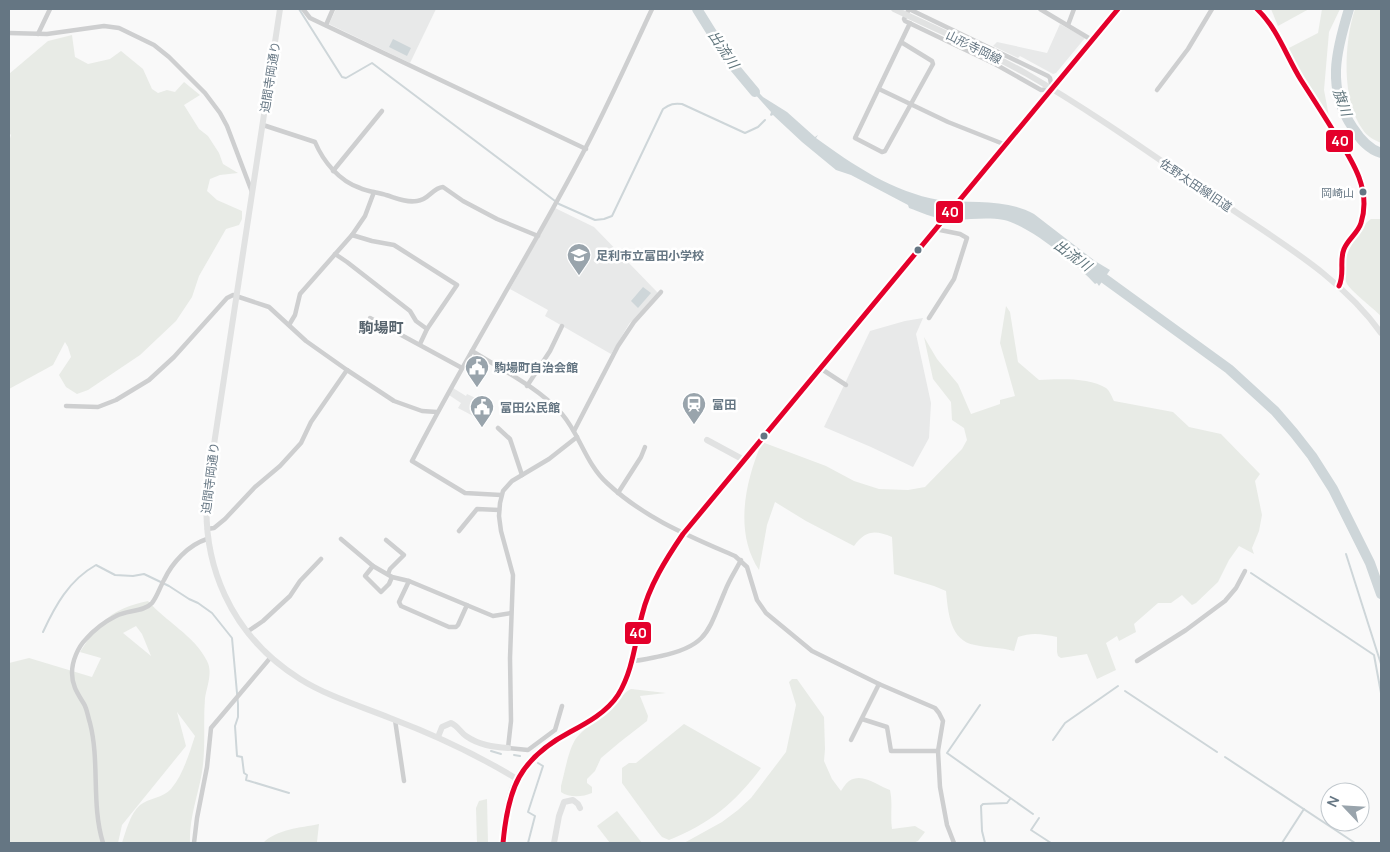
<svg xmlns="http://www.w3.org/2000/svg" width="1390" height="852" viewBox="0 0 1390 852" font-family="Manrope,'Noto Sans JP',sans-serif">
	<rect width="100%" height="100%" fill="#f9f9f9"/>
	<g fill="#e8e9e9">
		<path d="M336,9H436L410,63L329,24Z"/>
		<path d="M1060,24L1085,38L1056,73L1053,74L1020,56L1018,58L993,46L997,42L1047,53Z"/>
		<path d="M555,208L594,227L658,293L629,324L611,354L545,316L548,310L510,289Z"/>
		<path d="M923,318L916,334L931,403L929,438L913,467L871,447L824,427L870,331L905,321Z"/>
		<path d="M453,388L466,396L467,394L486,403L477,418L458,408L461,403L449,395Z"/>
	</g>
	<g fill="#e8ebe6" fill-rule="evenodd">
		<path d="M1271,9H1309L1278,26Z"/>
		<path d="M1322,9H1340L1329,32L1324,90L1330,122L1287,49L1318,33Z"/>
		<path d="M1355,9H1381V143C1374,140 1367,136 1363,130C1341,100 1344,42 1355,9Z"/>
		<path d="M72,35L75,57L88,64L110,59L121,51L143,69L152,89L158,93L167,90L175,92L184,82L200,95L184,105L199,129L208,136L219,153L223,164L238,173L220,175L210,179L207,191L217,200L242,211V219L239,225L226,229L199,276L192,297L176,321L140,355L88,390L77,394L66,387L59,375L71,357L68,347L65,342L53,365L9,389V142L11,135L9,133V74L48,41Z"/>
		<path d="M1371,219H1381V316C1373,308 1352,292 1347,284C1337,264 1351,246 1361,230C1364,226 1366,222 1371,219Z"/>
		<path d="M1006,306L1010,312L1018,362L1039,380C1057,379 1090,377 1106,388C1110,391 1112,397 1114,401L1173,412L1189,427L1221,434L1260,474L1255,481L1262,515L1259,531L1252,548L1254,554L1239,546L1229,560L1218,582L1196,603L1192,605L1182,595L1171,603H1158L1134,624L1136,632L1119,641L1117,636L1106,643L1116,670L1097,679L1087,654L1061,658L1058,656L1057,652V637C1042,634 1032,632 1018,637L1014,651C999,647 989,648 975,645C950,641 948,612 946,591L934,586L894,574L892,537C875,530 866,530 854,546L806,521L775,502L767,525L759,570C734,532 745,482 762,442L826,466L854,481L879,489L908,490L925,487L962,449L967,440L964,428L952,420L951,402L933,379L924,337L937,359L958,384L971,414L1000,404V400L1015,396L1000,343Z"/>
		<path d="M148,601C166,622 194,635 207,661C213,672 207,686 205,698C203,723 206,747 202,772C198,796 189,818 190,843H122C126,831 130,814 140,805C149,798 163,798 171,789C183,775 189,754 195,736L177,712L186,746L122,825L118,843H9V663L29,658L92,677L101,658L80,652C100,621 111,609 148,601ZM136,626L142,634L151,656L123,633Z"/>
		<path d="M792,679H797L824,717L825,749L824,761L832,779L841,791C843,788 846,783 849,781C863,772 877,786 890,790C893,804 890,815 892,829L915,826L925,832L918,841L913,843H684L722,822L738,810L751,798L786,752L796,705L789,682Z"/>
		<path d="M631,689L666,693L640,696L648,716L647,721L620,742L601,758L595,771L587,779V783L592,787V793C583,797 569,798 561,792V786C565,772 569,744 579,735C588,725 600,720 610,711C617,704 622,693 631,689Z"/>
		<path d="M684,724L761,768C735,803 709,824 669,840L662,837L657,831L622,783V768L629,763H636Z"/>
		<path d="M487,799L488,843H477L476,808L479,801Z"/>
		<path d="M617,811L642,843H610L597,826Z"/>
		<path d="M319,824L317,842L319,843H263C277,829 300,828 319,824Z"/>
	</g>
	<g fill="#ced6d9">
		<path d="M393,39L411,48L407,56L389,47Z"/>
		<path d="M748,81L763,97L787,112L815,137L818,135L816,138C853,165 893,192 939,200C971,204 1005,198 1034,214L1095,261L1110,270L1099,286L1097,283L1095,284C1078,265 1028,225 1004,220C984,216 965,221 946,219C933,218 920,212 909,208L908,205L851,175L836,170L802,142L773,115L771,116L770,115L771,112L745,83Z"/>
		<path d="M643,287L651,293L638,308L631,301Z"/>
	</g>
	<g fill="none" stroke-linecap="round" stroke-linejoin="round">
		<g stroke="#ced6d9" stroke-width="2">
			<path d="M299,9L342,77L346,78L372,63L559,204L595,220L604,219L612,216L663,109C670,104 674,103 682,104L745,133L758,127L765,120"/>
			<path d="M1346,554L1381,664"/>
			<path d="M1251,573L1374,655L1381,693"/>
			<path d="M43,632C55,606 69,580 96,565L115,575L133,576L144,574L169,586L189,599L198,603L212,613L232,638L238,704V717L235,726L237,756L242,757L244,773L247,775L246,780L289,793"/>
			<path d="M1125,691L1217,752"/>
			<path d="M980,705L947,753L1033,814"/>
			<path d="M1053,740L1065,723L1118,686"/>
			<path d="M491,751L501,754"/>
			<path d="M514,755L520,756"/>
			<path d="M1225,757L1355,843"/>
			<path d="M1039,818L1031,830L1051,843"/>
			<path d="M528,843L535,816L528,812L543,766L538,763"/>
			<path d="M985,843L982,831L981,806L983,804L1007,803L1010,799"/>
			<path d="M1282,843L1304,809"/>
		</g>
		<g stroke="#ced6d9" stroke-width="10">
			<path d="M697,9L730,62L755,92"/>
			<path d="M1349,9C1336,51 1326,89 1353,128C1360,139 1368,149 1381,153"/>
			<path d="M1094,271L1229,369L1275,411L1294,433L1312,456L1333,489L1370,563L1381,594"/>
		</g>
		<g stroke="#cecfd0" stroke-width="4.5">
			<path d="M303,9L310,18L586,149"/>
			<path d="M909,9L1048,76L1050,78L1052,89L1041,90L995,64L905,21L904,19Z"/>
			<path d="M1040,9L1092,40"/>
			<path d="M1257,9C1277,26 1286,54 1299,76C1312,97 1325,117 1338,138C1344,147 1351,156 1356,167C1362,182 1366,207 1361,223C1358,233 1348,239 1344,248C1339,260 1346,275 1339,286"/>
			<path d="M326,25L333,9"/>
			<path d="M1068,25L1074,9"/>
			<path d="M9,33L47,34L104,26L119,28L154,45L169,57L205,93L220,113L227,126L252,192"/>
			<path d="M38,34L50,9"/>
			<path d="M901,42L932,61L933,64L885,151L882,152L855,138C873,100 892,61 910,23"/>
			<path d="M879,89L948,122L1006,145"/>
			<path d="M1157,90L1188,49L1212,9"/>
			<path d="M263,125L315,142C323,161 339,181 360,188C368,192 378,192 386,195C396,198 406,203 417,201C429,200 432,188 443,187L463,201L497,219L538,236"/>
			<path d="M333,171L382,111"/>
			<path d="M352,235L372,241L394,245L457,285L427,329"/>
			<path d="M335,254L347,262L410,311L416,321L427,329L420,344"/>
			<path d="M370,318L462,368"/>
			<path d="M929,318L954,279L967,238L960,234L935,229"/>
			<path d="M289,325L295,315L300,294L352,235L365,216L374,192"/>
			<path d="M472,351C501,369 539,388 562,414C580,435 586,464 607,483C644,518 689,536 735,556L747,567L757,600L766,613L812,651L879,684L935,708L939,713L943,721L938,751L940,787L947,825L954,843"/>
			<path d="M820,368L846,385"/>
			<path d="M347,370L394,401L422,411L437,412"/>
			<path d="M527,386L550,351L562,326"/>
			<path d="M66,406L98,407L116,400L149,380L174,357L227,298L233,295L269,307L306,341L347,370L311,422L301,443L280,466L255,487L225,519L214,528L207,529"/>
			<path d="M498,428L510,439L522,475"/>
			<path d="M574,431L618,346L634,322L661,292"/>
			<path d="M618,493L641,457L645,447"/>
			<path d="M501,495L465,493L412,461C466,355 530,255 585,149C609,103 630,56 652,9"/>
			<path d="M459,531L477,509L499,510"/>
			<path d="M341,539L373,566L392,577L409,581L493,616L511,613"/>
			<path d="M386,540L404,555L390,569L388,574"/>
			<path d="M373,566L365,576L381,592L389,584L392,577"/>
			<path d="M409,581L399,602L401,606L449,627H456L458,625L467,605"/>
			<path d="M247,632L263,621L290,596L300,581L321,559"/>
			<path d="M630,661C641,661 651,658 661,656C708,646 708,631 725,591C729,580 736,570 741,560"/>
			<path d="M1137,661L1186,630L1225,601L1236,588L1245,571"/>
			<path d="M562,706L555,730L528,750L508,748L511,721L510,658L513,575L501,531L499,516L500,503L503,491L512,481L549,459L577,437"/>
			<path d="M862,719L887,727L891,751H938"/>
			<path d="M395,720L404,781"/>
			<path d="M851,740L879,684"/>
			<path d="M103,843C91,804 100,762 90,723C88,717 87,709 84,704C78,694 72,686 72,673C72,661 78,647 86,639C94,630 106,621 116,616C127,610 144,612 152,603C157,597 160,587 164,580C172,563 188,545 207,539"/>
			<path d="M194,843L197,818L207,767L211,728L271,657"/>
		</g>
		<g stroke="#e1e2e2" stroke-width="6">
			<path d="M280,9L208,484C199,563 231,636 300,679C327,696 360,706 390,718C435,735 476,754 517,779"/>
			<path d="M894,9C938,30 984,50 1027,74C1096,114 1161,161 1227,206C1281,243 1342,278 1381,333"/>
			<path d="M707,440L744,460"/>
			<path d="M438,737L442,727L451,723C458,726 460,732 466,736C479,745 493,747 508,748"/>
			<path d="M554,843L559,816L564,802L573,800L578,804L580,808"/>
		</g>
		<path stroke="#e1e2e2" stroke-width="7" d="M503,843C506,804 511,771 546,747C557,738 570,733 582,726C594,718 608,710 617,697C633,674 635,641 642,614C650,585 666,558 683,534L1118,9"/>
		<g stroke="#fff" stroke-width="9">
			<g id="bus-1">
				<path d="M1257,9C1278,29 1286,56 1301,80C1312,97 1323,114 1334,132C1351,159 1372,189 1361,223C1358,233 1348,239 1344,249C1339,261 1345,274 1339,286"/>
				<path d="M503,843C508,788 519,759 570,732C587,723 607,712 618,695C633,671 635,642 642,615C649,586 666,559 683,534L1118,9"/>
			</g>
		</g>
		<use href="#bus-1" stroke="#e4002b" stroke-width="5"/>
	</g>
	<defs>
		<g id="school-pin" transform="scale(1.25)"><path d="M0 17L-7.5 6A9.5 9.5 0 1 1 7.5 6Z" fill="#99a4ac" stroke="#fff"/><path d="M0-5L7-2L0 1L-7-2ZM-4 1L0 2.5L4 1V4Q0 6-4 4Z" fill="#fff"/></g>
		<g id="civic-pin" transform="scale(1.25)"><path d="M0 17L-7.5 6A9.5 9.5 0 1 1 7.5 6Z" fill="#99a4ac" stroke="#fff"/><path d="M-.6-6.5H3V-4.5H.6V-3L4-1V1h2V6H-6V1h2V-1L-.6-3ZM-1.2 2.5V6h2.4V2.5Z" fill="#fff"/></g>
		<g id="station-pin" transform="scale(1.25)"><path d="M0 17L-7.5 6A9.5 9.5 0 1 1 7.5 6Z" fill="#99a4ac" stroke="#fff"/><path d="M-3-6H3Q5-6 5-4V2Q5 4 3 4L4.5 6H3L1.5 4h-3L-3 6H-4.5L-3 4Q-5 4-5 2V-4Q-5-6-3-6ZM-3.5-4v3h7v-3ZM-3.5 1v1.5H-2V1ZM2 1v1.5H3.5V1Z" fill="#fff"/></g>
	</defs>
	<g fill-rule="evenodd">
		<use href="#school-pin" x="579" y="255"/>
		<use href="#civic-pin" x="477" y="367"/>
		<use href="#station-pin" x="694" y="404"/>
		<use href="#civic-pin" x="482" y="407"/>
	</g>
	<g fill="#657683" stroke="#fff" stroke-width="2">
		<circle cx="1363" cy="192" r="4.5"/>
		<circle cx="918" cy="250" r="4.5"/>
		<circle cx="764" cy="436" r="4.5"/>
	</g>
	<g text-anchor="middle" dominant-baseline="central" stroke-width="5" stroke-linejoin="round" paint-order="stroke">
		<g font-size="11" fill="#657683" stroke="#fff" text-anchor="end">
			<text x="1354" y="192">岡崎山</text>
		</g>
		<g font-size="12" fill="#657683" stroke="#fff">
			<text transform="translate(974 47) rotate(26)">山形寺岡線</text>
			<text transform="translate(270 77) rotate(-81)">迫間寺岡通り</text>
			<text transform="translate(1196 185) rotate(34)">佐野太田線旧道</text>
			<text transform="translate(210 478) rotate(-83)">迫間寺岡通り</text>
		</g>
		<g font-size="12" font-weight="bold" fill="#657683" stroke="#fff" text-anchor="start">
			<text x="596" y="255">足利市立富田小学校</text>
			<text x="494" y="367">駒場町自治会館</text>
			<text x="712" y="404">富田</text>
			<text x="500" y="407">富田公民館</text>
		</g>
		<g font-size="14" font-style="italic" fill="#60757c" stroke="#fff">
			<text transform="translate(724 49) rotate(56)">出流川</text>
			<text transform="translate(1343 102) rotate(70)">旗川</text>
			<text transform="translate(1073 255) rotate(36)">出流川</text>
		</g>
		<g font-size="15" font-weight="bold" fill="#57646e" stroke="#fff">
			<text x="381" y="327">駒場町</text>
		</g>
	</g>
	<g stroke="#fff" stroke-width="2">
		<rect x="1325" y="129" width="29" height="24" rx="5" fill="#e4002b"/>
		<rect x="935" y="200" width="29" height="24" rx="5" fill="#e4002b"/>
		<rect x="624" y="621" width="28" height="24" rx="5" fill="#e4002b"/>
	</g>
	<g font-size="14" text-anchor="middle" font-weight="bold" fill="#fff">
		<text x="1340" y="146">40</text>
		<text x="950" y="217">40</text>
		<text x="638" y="638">40</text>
	</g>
	<rect width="1390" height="852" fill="none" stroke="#657683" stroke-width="20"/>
	<g transform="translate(1345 807) rotate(295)"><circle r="24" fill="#ffffff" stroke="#c1c8cd"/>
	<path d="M0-4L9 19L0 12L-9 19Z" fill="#99a4ac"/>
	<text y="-8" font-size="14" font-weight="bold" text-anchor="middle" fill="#657683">N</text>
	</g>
</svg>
